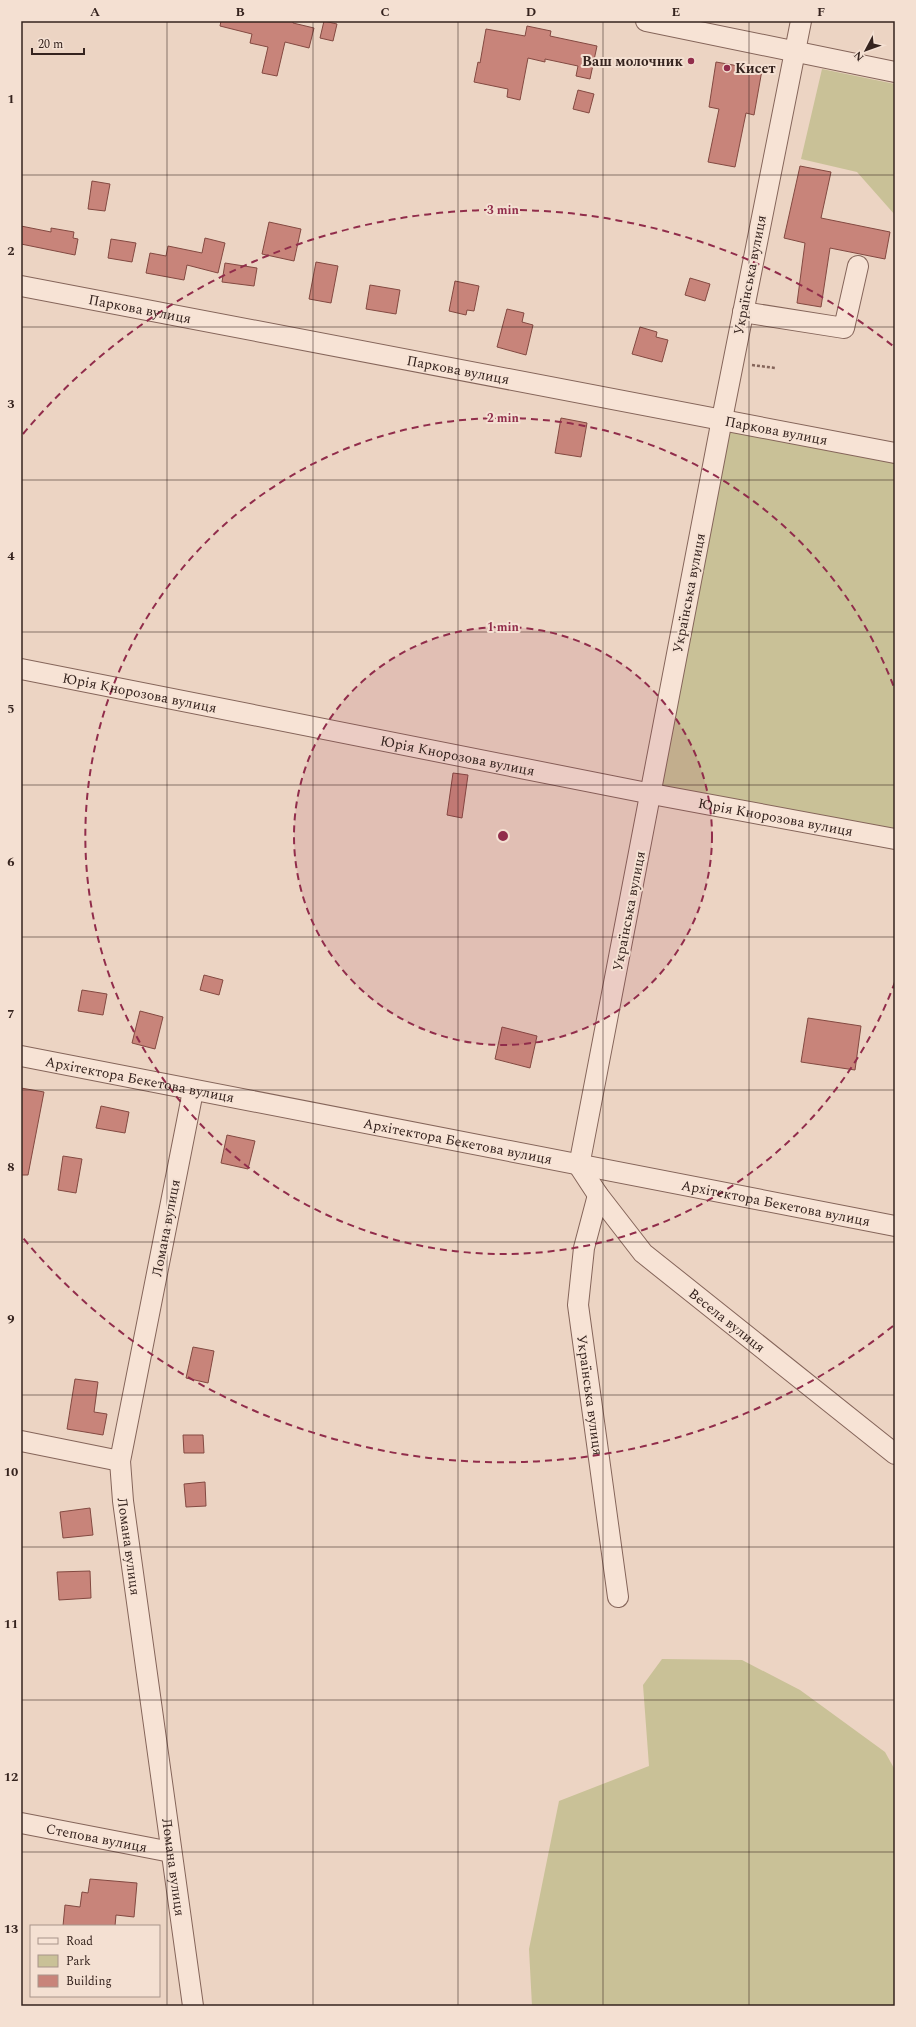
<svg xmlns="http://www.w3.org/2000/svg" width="916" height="2027" viewBox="0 0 916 2027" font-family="Spectral,serif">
	<rect width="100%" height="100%" fill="#ecd4c3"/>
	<g fill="#c9c197">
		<path d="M822,69L895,84V215L857,172L801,159Z"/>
		<path d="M729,428L895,462V829L659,788Z"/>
		<path d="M662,1659L742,1660L800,1690L885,1752L895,1770V2006H532L529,1949L559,1801L649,1766L643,1685Z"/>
	</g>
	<g fill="#c8847a" stroke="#834941">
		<path d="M221,21H293V23L314,28L309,48L285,42L277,76L262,73L268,47L250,43L252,34L220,26Z"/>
		<path d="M324,21L337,24L333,41L320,38Z"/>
		<path d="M527,26L551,31L550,36L597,46L590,79L576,76L578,66L545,59V62L528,58L520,100L507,97L508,89L474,82L478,62L480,63L486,29L525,36Z"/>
		<path d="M716,62L762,70L754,115L746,113L735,167L708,162L719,109L709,107Z"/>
		<path d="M578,90L594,94L589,113L573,109Z"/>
		<path d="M800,166L831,172L821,218L890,232L885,259L830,248L821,307L797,303L805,243L784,238Z"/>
		<path d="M92,181L110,184L105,211L88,209Z"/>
		<path d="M269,222L301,229L294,261L262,254Z"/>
		<path d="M21,226L51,232V228L74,232L73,238L78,239L75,255L21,244Z"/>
		<path d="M205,238L225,243L218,273L187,265L184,280L146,273L150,253L166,256L168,246L202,253Z"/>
		<path d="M111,239L136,243L132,262L108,258Z"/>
		<path d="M316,262L338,266L331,303L309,299Z"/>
		<path d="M225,263L257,268L254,286L222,282Z"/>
		<path d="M690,278L710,284L705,301L685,295Z"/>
		<path d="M455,281L479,286L474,311L467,310L466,315L449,311Z"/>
		<path d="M370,285L400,290L396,314L366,309Z"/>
		<path d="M507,309L524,313L522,322L533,325L526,355L497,347Z"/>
		<path d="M640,327L657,332L656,337L668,340L662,362L632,354Z"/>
		<path d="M561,418L587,423L581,457L555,453Z"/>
		<path d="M453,773L468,775L462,818L447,815Z"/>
		<path d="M204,975L223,980L219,995L200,990Z"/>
		<path d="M82,990L107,994L103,1015L78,1011Z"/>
		<path d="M140,1011L163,1017L155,1049L132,1043Z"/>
		<path d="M808,1018L861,1026L855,1070L801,1062Z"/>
		<path d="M502,1027L537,1036L530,1068L495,1059Z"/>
		<path d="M21,1088L44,1092L28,1175H21Z"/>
		<path d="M101,1106L129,1112L125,1133L96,1128Z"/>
		<path d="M227,1135L255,1141L248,1169L221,1163Z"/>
		<path d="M63,1156L82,1159L76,1193L58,1190Z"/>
		<path d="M193,1347L214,1351L208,1383L186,1378Z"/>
		<path d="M75,1379L98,1382L94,1412L107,1414L103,1435L67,1429Z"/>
		<path d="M183,1435H203L204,1453H184Z"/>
		<path d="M205,1482L206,1506L186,1507L184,1484Z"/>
		<path d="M90,1508L93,1535L63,1538L60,1512Z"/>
		<path d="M90,1571L91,1598L59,1600L57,1572Z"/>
		<path d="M90,1879L137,1883L134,1917L116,1915L115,1926H63L65,1905L80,1907L82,1892L88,1893Z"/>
	</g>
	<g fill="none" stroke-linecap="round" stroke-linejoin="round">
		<g stroke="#85655a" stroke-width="22">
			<g id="minor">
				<path d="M646,21L895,72"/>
				<path id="s1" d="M801,21L722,419L579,1166L598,1195L643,1253L895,1454"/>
				<path id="s2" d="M21,286L895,453"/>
				<path d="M743,312L844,328L858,266"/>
				<path id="s3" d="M21,669L652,794L895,839"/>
				<path id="s4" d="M21,1056L895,1226"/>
				<path id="s5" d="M193,1091L120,1461L123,1501L193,2006"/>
				<path id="s6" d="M598,1195L584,1248L578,1305L618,1597"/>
				<path d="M21,1441L120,1461"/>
				<path id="s7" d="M21,1823L171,1852"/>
			</g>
		</g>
		<path stroke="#85655a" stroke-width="2.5" stroke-dasharray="3 2" stroke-linecap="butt" d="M752,365L775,368"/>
		<use href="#minor" stroke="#f7e3d5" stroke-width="20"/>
	</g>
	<path fill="none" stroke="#35231e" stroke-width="1" stroke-opacity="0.55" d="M167,21V2006M313,21V2006M458,21V2006M603,21V2006M749,21V2006M21,175H895M21,327H895M21,480H895M21,632H895M21,785H895M21,937H895M21,1090H895M21,1242H895M21,1395H895M21,1547H895M21,1700H895M21,1852H895"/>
	<circle cx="503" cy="836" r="209" fill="#912d4b" fill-opacity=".12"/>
	<g fill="none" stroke="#912d4b" stroke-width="2" stroke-dasharray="7 5">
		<circle cx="503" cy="836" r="209"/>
		<path d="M895 982A418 418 0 1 1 895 690"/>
		<path d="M893 1326A626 626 0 0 1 23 1238M23 434A626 626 0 0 1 893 346"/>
	</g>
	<g fill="#912d4b" stroke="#f4e0d2" stroke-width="1.5">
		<circle cx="691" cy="61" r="4"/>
		<circle cx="727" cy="68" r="4"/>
	</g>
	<g text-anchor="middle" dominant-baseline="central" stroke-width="4" stroke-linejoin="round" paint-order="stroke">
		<g font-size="14" font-weight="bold" fill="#35231e" stroke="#f4e0d2" text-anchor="end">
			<text x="683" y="61">Ваш молочник</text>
			<text x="735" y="68" text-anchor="start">Кисет</text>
		</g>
		<g font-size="14" fill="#35231e" stroke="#f4e0d2">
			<text transform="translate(750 275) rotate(-79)">Українська вулиця</text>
			<text stroke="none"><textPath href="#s2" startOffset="121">Паркова вулиця</textPath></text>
			<text stroke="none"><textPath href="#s2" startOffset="445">Паркова вулиця</textPath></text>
			<text stroke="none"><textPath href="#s2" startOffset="769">Паркова вулиця</textPath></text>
			<text transform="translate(689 593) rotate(-79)">Українська вулиця</text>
			<text stroke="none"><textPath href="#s3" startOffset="121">Юрія Кнорозова вулиця</textPath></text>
			<text stroke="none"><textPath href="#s3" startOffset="445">Юрія Кнорозова вулиця</textPath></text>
			<text stroke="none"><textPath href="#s3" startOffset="769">Юрія Кнорозова вулиця</textPath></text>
			<text transform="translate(629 911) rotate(-79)">Українська вулиця</text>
			<text stroke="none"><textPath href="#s4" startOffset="121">Архітектора Бекетова вулиця</textPath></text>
			<text stroke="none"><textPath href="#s4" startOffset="445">Архітектора Бекетова вулиця</textPath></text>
			<text stroke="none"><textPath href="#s4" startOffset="769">Архітектора Бекетова вулиця</textPath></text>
			<text transform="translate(166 1228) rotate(-79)">Ломана вулиця</text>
			<text stroke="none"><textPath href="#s1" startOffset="1382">Весела вулиця</textPath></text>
			<text stroke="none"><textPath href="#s6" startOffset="203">Українська вулиця</textPath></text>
			<text stroke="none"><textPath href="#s5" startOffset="463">Ломана вулиця</textPath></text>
			<text stroke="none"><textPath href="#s7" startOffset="77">Степова вулиця</textPath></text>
			<text stroke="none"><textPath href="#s5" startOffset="787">Ломана вулиця</textPath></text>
		</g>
	</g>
	<circle cx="503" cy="836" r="6" fill="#912d4b" stroke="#f4e0d2" stroke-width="2"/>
	<g font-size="12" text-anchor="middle" font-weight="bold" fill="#912d4b" stroke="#f4e0d2" stroke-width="4" stroke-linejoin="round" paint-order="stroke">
		<text x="503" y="214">3 min</text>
		<text x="503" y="422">2 min</text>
		<text x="503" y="631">1 min</text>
	</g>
	<rect width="916" height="2027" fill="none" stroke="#f4e0d2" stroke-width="44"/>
	<rect x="30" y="1925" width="130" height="72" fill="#f4e0d2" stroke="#a8948a"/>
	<rect x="38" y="1938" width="20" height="6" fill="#f7e3d5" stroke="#a8948a"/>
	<text x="66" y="1945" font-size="12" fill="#35231e">Road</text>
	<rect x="38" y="1955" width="20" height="12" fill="#c9c197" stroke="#a8948a"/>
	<text x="66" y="1965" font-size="12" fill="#35231e">Park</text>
	<rect x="38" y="1975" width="20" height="12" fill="#c8847a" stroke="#a8948a"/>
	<text x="66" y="1985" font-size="12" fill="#35231e">Building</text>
	<g transform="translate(866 50) rotate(229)" stroke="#f4e0d2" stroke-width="3" paint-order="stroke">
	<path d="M0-3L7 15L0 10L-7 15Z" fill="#35231e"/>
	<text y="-6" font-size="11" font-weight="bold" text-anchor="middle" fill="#35231e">N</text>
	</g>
	<path d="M32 48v6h52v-6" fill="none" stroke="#35231e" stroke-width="2"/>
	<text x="38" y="48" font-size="12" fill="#35231e" stroke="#f4e0d2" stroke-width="3" paint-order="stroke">20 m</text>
	<rect x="22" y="22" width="872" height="1983" fill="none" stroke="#35231e" stroke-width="1.5"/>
	<g font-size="13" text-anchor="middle" font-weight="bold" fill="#35231e">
		<text x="95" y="16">A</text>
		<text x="240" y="16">B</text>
		<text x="385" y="16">C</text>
		<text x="531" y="16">D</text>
		<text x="676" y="16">E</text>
		<text x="821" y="16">F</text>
		<text x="11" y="103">1</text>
		<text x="11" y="255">2</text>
		<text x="11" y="408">3</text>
		<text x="11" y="560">4</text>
		<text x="11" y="713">5</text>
		<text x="11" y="866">6</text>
		<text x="11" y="1018">7</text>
		<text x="11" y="1171">8</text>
		<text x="11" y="1323">9</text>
		<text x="11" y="1476">10</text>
		<text x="11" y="1628">11</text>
		<text x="11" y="1781">12</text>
		<text x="11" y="1933">13</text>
	</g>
</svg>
